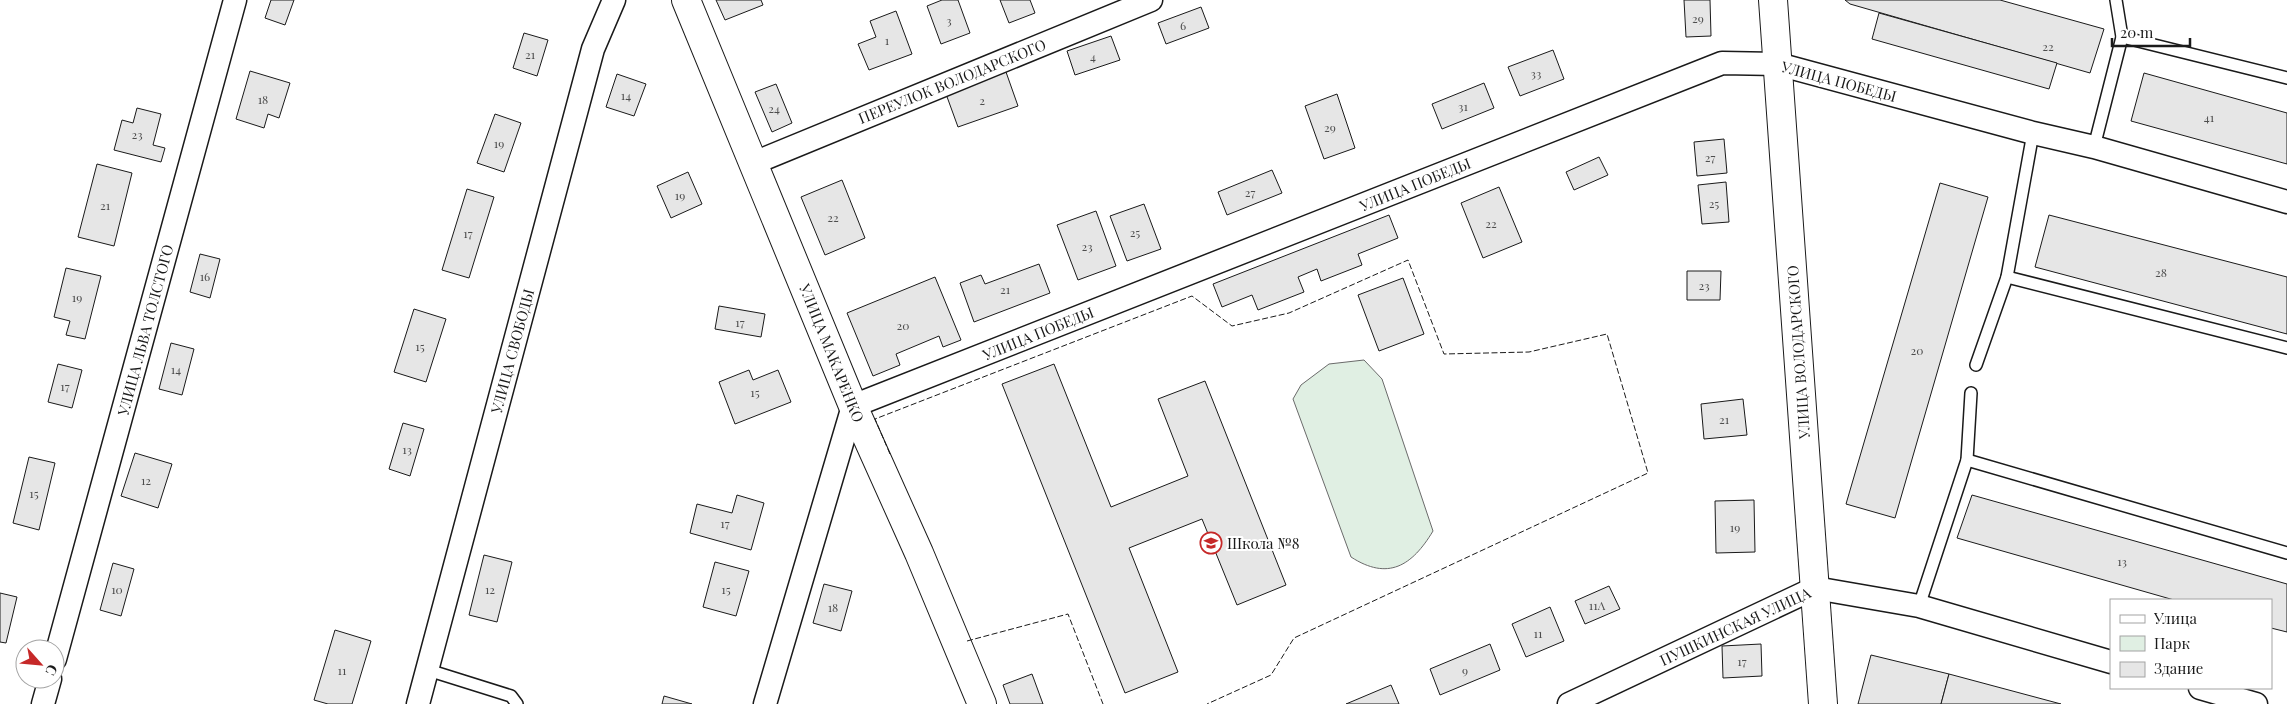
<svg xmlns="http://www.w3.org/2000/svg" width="2287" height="704" viewBox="0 0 2287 704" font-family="'Playfair Display',serif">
	<rect width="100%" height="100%" fill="#fff"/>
	<path fill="#e0efe3" stroke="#6a6a6a" d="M1364,360L1382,379L1433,531C1412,566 1388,581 1351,557L1293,399L1301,385L1329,364Z"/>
	<g fill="#e6e6e6" stroke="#1a1a1a">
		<path d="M271,0H294L285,25L265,18Z"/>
		<path d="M716,0H761L763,5L725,20Z"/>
		<path d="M942,0H958L970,33L941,44L927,6Z"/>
		<path d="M1000,0H1030L1035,13L1009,23Z"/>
		<path d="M1684,0H1710L1711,36L1686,37Z"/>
		<path d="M1845,0H2000L2104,29L2090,73L1850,4Z"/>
		<path d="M1201,7L1209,28L1166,44L1158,23Z"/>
		<path d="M896,11L912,54L869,70L858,44L876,37L870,21Z"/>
		<path d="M1879,13L2057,63L2049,89L1872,39Z"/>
		<path d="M524,33L548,40L537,76L513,68Z"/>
		<path d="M1111,36L1120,60L1075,75L1067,51Z"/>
		<path d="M1553,50L1564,79L1520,96L1508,67Z"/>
		<path d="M250,71L290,83L279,118L268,114L264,128L236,119Z"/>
		<path d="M1006,72L1018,106L958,127L946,94Z"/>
		<path d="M2144,73L2287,113V164L2131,121Z"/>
		<path d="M617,74L646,84L634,116L606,107Z"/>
		<path d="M1484,83L1494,108L1442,129L1432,104Z"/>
		<path d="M776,84L792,123L772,132L755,92Z"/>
		<path d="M1337,94L1355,148L1324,159L1305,106Z"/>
		<path d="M137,108L161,114L153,145L165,148L161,162L114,150L122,120L133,123Z"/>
		<path d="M495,114L521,123L504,172L477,163Z"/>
		<path d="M1724,139L1727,173L1697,176L1694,142Z"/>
		<path d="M1599,157L1608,175L1574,190L1566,172Z"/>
		<path d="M97,164L132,173L114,246L78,237Z"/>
		<path d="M1272,170L1282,193L1227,215L1218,192Z"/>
		<path d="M688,172L702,204L671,218L657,186Z"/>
		<path d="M842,180L865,238L825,255L801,197Z"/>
		<path d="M1726,182L1729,222L1702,224L1698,185Z"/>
		<path d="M1940,183L1988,197L1895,518L1846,504Z"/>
		<path d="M1499,187L1522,242L1483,258L1461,203Z"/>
		<path d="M467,189L494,197L469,278L442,270Z"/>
		<path d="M1144,204L1161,249L1127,261L1110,216Z"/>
		<path d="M1096,211L1116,266L1078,280L1057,225Z"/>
		<path d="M1389,215L1398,238L1358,254L1362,265L1321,281L1317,269L1298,277L1304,292L1258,310L1252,295L1222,307L1213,284Z"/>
		<path d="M2049,215L2287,277V334L2035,267Z"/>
		<path d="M200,254L220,259L210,298L190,292Z"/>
		<path d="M1039,264L1050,293L974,322L960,283L981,275L985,284Z"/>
		<path d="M66,268L101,276L85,339L66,335L70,321L54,317Z"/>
		<path d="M1687,271H1721L1720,300H1687Z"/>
		<path d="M935,277L961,340L943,347L939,336L896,354L900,365L873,376L847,313Z"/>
		<path d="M1403,278L1424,334L1379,351L1358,295Z"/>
		<path d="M719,306L765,314L761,337L715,329Z"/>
		<path d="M414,309L446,319L426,382L394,372Z"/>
		<path d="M171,343L194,349L182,395L159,389Z"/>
		<path d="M58,364L82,370L72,408L48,402Z"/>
		<path d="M1054,364L1111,507L1188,476L1158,399L1205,381L1286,585L1237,605L1202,519L1129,548L1178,672L1125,693L1002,384Z"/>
		<path d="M749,370L753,380L778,370L791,402L735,424L719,382Z"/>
		<path d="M1743,399L1747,435L1704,439L1701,404Z"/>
		<path d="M403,423L424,429L410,476L389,469Z"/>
		<path d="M135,453L172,464L158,508L121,496Z"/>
		<path d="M29,457L55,463L39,530L13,523Z"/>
		<path d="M737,495L764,503L751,550L690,533L697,504L732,513Z"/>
		<path d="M1972,495L2287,584V632L2271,628V600H2174L1957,538Z"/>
		<path d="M1754,500L1755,552L1716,553L1715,501Z"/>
		<path d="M484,555L512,562L497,622L469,615Z"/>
		<path d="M715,562L749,571L736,616L703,607Z"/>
		<path d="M113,563L134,569L121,616L100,610Z"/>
		<path d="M824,584L852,591L841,631L813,623Z"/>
		<path d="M1609,586L1620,609L1585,624L1575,601Z"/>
		<path d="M0,593L17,597L6,643L0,642Z"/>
		<path d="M1550,607L1564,641L1526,657L1512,624Z"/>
		<path d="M335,630L371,641L352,704H328L314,700Z"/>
		<path d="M1490,644L1500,670L1440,695L1430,669Z"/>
		<path d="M1761,644L1762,676L1723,678L1722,646Z"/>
		<path d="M1871,655L1949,674L1941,704H1858Z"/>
		<path d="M1032,674L1043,704H1010L1003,685Z"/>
		<path d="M1949,674L2061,704H1941Z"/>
		<path d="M1391,685L1399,704H1346Z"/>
		<path d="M664,696L692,704H662Z"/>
	</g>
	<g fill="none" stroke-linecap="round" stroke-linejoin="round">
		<g stroke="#1a1a1a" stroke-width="14">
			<g id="lane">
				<path d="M2122,37L2287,78"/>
				<path d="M2094,147L2122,37L2116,0"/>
				<path d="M2007,277L2287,348"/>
				<path d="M1976,365L2007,277L2033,133"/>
				<path d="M1967,460L2287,553"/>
				<path d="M1919,606L1967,460L1971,393"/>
				<path d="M428,670L511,696L517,704"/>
			</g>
		</g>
		<g stroke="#1a1a1a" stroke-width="25">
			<g id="street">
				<path d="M754,163L1151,0"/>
				<path d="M55,659L235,0"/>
				<path d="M2200,688L2256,704"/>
				<path d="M43,704L50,679"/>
				<path d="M418,704L593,49L614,0"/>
				<path d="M765,704L853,406L1722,63L1778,64L2033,133L2094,147L2287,202"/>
				<path d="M1569,704L1815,588L1919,606L2111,662"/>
			</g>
		</g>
		<g stroke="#1a1a1a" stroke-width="30">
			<g id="secondary">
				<path d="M686,0L853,406L919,553L982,704"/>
				<path d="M1773,0L1823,704"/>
			</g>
		</g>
		<use href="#lane" stroke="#fff" stroke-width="11"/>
		<use href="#street" stroke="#fff" stroke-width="22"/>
		<use href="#secondary" stroke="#fff" stroke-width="28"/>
		<g stroke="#1a1a1a" stroke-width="1" stroke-dasharray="6 2.5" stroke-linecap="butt">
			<path d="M890,454L875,419L1192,296L1232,326L1289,313L1408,260L1444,354L1529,352L1607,334L1648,473L1294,638L1271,675L1207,704"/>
			<path d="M967,641L1068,614L1103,704"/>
		</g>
	</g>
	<defs>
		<g id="school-ring" transform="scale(1.125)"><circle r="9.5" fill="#fff" stroke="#c62828" stroke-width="1.5"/><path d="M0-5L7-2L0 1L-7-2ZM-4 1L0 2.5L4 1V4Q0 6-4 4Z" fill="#c62828"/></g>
	</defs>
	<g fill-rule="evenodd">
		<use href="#school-ring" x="1211" y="543"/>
	</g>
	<g text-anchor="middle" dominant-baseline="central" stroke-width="4" stroke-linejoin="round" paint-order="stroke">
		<g font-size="12" fill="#4d4d4d">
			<text x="1698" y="18">29</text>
			<text x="949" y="20">3</text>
			<text x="1183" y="25">6</text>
			<text x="887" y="40">1</text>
			<text x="2048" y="46">22</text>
			<text x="530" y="54">21</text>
			<text x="1093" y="56">4</text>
			<text x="1536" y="73">33</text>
			<text x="626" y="95">14</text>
			<text x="263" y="99">18</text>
			<text x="982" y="100">2</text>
			<text x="1463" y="106">31</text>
			<text x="774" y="108">24</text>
			<text x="2209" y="117">41</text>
			<text x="1330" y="127">29</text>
			<text x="137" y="134">23</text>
			<text x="499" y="143">19</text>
			<text x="1710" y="157">27</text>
			<text x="1250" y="192">27</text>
			<text x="680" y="195">19</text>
			<text x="1714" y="203">25</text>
			<text x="105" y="205">21</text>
			<text x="833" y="217">22</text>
			<text x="1491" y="223">22</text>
			<text x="1135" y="232">25</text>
			<text x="468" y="233">17</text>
			<text x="1087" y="246">23</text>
			<text x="2161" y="272">28</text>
			<text x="205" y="276">16</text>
			<text x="1704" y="285">23</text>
			<text x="1005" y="289">21</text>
			<text x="77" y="297">19</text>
			<text x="740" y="322">17</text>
			<text x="903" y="325">20</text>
			<text x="420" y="346">15</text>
			<text x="1917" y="350">20</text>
			<text x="176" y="369">14</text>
			<text x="65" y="386">17</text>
			<text x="755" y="392">15</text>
			<text x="1724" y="419">21</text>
			<text x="407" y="449">13</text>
			<text x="146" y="480">12</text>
			<text x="34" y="493">15</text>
			<text x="725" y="523">17</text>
			<text x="1735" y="527">19</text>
			<text x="2122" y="561">13</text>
			<text x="117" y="589">10</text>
			<text x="490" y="589">12</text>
			<text x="726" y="589">15</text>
			<text x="1597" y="605">11А</text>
			<text x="833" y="607">18</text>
			<text x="1538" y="633">11</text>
			<text x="1742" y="661">17</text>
			<text x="342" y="670">11</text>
			<text x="1465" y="670">9</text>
		</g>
		<g font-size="15" fill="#1a1a1a" stroke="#fff">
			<text transform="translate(952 81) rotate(-22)">ПЕРЕУЛОК ВОЛОДАРСКОГО</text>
			<text transform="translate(1839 81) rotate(15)">УЛИЦА ПОБЕДЫ</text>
			<text transform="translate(1415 184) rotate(-22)">УЛИЦА ПОБЕДЫ</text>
			<text transform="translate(145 330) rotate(-75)">УЛИЦА ЛЬВА ТОЛСТОГО</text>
			<text transform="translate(1038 333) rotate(-22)">УЛИЦА ПОБЕДЫ</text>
			<text transform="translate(512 351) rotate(-75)">УЛИЦА СВОБОДЫ</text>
			<text transform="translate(1798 352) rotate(-94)">УЛИЦА ВОЛОДАРСКОГО</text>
			<text transform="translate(832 353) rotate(68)">УЛИЦА МАКАРЕНКО</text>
			<text transform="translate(1735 626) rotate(-25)">ПУШКИНСКАЯ УЛИЦА</text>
		</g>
		<g font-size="15" fill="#1a1a1a" stroke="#fff" text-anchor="start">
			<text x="1227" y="543">Школа №8</text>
		</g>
	</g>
	<rect x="2110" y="599" width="162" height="90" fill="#ffffff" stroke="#a3a3a3"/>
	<rect x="2120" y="615" width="25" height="8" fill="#ffffff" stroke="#a3a3a3"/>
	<text x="2154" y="624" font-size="15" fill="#1a1a1a">Улица</text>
	<rect x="2120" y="636" width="25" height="15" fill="#e0efe3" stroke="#a3a3a3"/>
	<text x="2154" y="649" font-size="15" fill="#1a1a1a">Парк</text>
	<rect x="2120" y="662" width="25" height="15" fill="#e6e6e6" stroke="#a3a3a3"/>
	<text x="2154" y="674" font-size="15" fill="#1a1a1a">Здание</text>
	<g transform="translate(40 664) rotate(117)"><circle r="24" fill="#ffffff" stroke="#a3a3a3"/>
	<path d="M0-4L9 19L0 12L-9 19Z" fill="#c62828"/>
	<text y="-8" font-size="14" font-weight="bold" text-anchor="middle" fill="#1a1a1a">С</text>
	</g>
	<path d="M2112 38v8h78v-8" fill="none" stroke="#1a1a1a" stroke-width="2.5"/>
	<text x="2120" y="38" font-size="15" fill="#1a1a1a" stroke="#ffffff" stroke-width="4" paint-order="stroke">20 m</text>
</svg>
